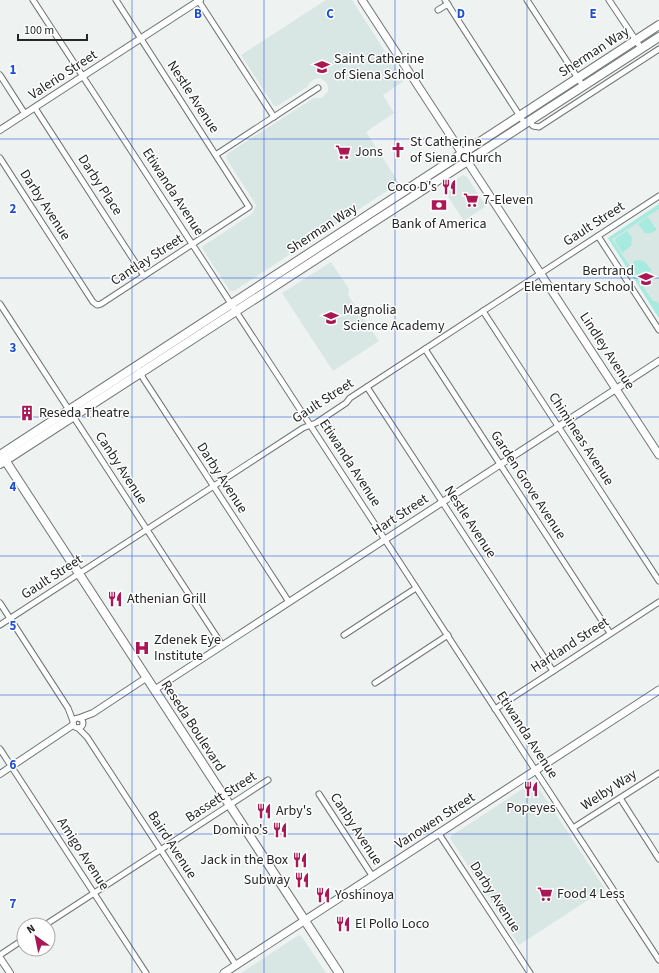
<svg xmlns="http://www.w3.org/2000/svg" width="659" height="973" viewBox="0 0 659 973" font-family="'Source Sans 3',sans-serif">
	<rect width="100%" height="100%" fill="#eef3f2"/>
	<g fill="#d8e6e4">
		<path d="M326,0H352L404,81L383,95L394,113L366,132L399,183L234,291H230L202,248L203,246L253,213L256,205L226,158L227,154L314,98H321L325,95L328,91V86L326,82L320,78L315,79L310,82L307,87L277,106H274L241,55Z"/>
		<path d="M463,175L467,177L486,206L464,221L443,189L453,181Z"/>
		<path d="M659,204V318L608,238Z"/>
		<path d="M331,262L349,289L348,295L379,341L333,371L282,293Z"/>
		<path d="M534,783L536,784L605,889L519,945L450,838L451,836L530,784Z"/>
		<path d="M299,935L302,937L326,973H241Z"/>
	</g>
	<g fill="#a7ebe0">
		<path d="M659,204V209L612,239L652,300L657,302L659,304V318L608,238Z"/>
		<path d="M648,217L657,230L651,233H645L638,224Z"/>
		<path d="M627,231L632,237L631,246L622,253L615,241L616,238Z"/>
		<path d="M640,260L645,262L652,270L640,277H638L630,264L635,261Z"/>
	</g>
	<g fill="none" stroke-linecap="round" stroke-linejoin="round">
		<g stroke="#717575" stroke-width="7">
			<g id="minor">
				<path d="M33,0L659,960"/>
				<path d="M198,0L274,117"/>
				<path d="M445,0L525,124"/>
				<path d="M527,0L583,86"/>
				<path d="M609,0L641,48"/>
				<path d="M438,10L448,4"/>
				<path d="M0,75L25,114"/>
				<path d="M35,108L144,276"/>
				<path d="M529,121L533,126L539,127L659,49"/>
				<path d="M217,154L318,88"/>
				<path d="M0,158L93,302L97,305L101,304L249,207L116,0"/>
				<path d="M598,236L659,330"/>
				<path d="M0,304L222,645"/>
				<path d="M483,311L659,581"/>
				<path d="M425,349L610,633"/>
				<path d="M140,371L143,378L289,602"/>
				<path d="M367,387L553,671"/>
				<path d="M0,603L68,708L73,721"/>
				<path d="M0,625L303,428L316,423L346,403L350,398L659,196"/>
				<path d="M344,635L416,588"/>
				<path d="M375,683L448,635"/>
				<path d="M495,709L659,602"/>
				<circle cx="78" cy="723" r="5"/>
				<path d="M78,728L87,737L236,965"/>
				<path d="M0,749L146,973"/>
				<path d="M319,794L373,877"/>
				<path d="M620,798L659,859"/>
				<path d="M573,828L659,773"/>
				<path d="M439,834L530,973"/>
				<path d="M45,925L268,780"/>
				<path d="M0,955L24,939"/>
			</g>
		</g>
		<g stroke="#717575" stroke-width="8">
			<g id="tertiary">
				<path d="M0,130L200,0"/>
				<path d="M154,690L659,361"/>
				<path d="M80,718L93,713L146,678"/>
				<path d="M0,774L73,725"/>
				<path d="M0,958L10,973"/>
			</g>
		</g>
		<g stroke="#717575" stroke-width="9">
			<g id="secondary">
				<path d="M362,0L659,455"/>
				<path d="M224,973L659,690"/>
			</g>
		</g>
		<g stroke="#717575" stroke-width="10">
			<g id="primary">
				<path d="M0,455L659,25"/>
				<path d="M3,457L339,973"/>
				<path d="M0,464L659,37"/>
			</g>
		</g>
		<use href="#minor" stroke="#fff" stroke-width="5"/>
		<use href="#tertiary" stroke="#fff" stroke-width="6"/>
		<use href="#secondary" stroke="#fff" stroke-width="7"/>
		<use href="#primary" stroke="#fff" stroke-width="8"/>
	</g>
	<path fill="none" stroke="#1d4ed8" stroke-width="1" stroke-opacity="0.55" d="M132,0V973M264,0V973M395,0V973M527,0V973M0,139H659M0,278H659M0,417H659M0,556H659M0,695H659M0,834H659"/>
	<defs>
		<g id="school-bare" transform="scale(1.2)"><path d="M0-5L7-2L0 1L-7-2ZM-4 1L0 2.5L4 1V4Q0 6-4 4Z" fill="#a91855" stroke="#fff" stroke-width="2.5" paint-order="stroke"/></g>
		<g id="church-bare" transform="scale(1.2)"><path d="M-1.2-6h2.4v3.5h3.3v2.4h-3.3V6h-2.4V-.1h-3.3v-2.4h3.3Z" fill="#a91855" stroke="#fff" stroke-width="2.5" paint-order="stroke"/></g>
		<g id="supermarket-bare" transform="scale(1.2)"><path d="M-6-5.5h2.5l.6 2H6L4.5 2H-2.5L-4.4-4H-6ZM-1.5 3.2a1.3 1.3 0 1 0 .1 0ZM3 3.2a1.3 1.3 0 1 0 .1 0Z" fill="#a91855" stroke="#fff" stroke-width="2.5" paint-order="stroke"/></g>
		<g id="restaurant-bare" transform="scale(1.2)"><path d="M-5-6h1v4h1v-4h1v4h1v-4h1v5L-1.5 .5V6h-2V.5L-5-1ZM5-6V6H3V1.5H1.5Q1.5-4 5-6Z" fill="#a91855" stroke="#fff" stroke-width="2.5" paint-order="stroke"/></g>
		<g id="bank-bare" transform="scale(1.2)"><path d="M-6-4H6V4H-6ZM0-2.3a2.3 2.3 0 1 0 0 4.6a2.3 2.3 0 1 0 0-4.6Z" fill="#a91855" stroke="#fff" stroke-width="2.5" paint-order="stroke"/></g>
		<g id="building-bare" transform="scale(1.2)"><path d="M-4-6H4V6H1V3H-1V6H-4ZM-2.5-4.3h1.7v1.8h-1.7ZM.8-4.3h1.7v1.8H.8ZM-2.5-1h1.7V.8h-1.7ZM.8-1h1.7V.8H.8Z" fill="#a91855" stroke="#fff" stroke-width="2.5" paint-order="stroke"/></g>
		<g id="hospital-bare" transform="scale(1.2)"><path d="M-5-5h3v3.5h4V-5h3V5h-3V1.5h-4V5h-3Z" fill="#a91855" stroke="#fff" stroke-width="2.5" paint-order="stroke"/></g>
	</defs>
	<g fill-rule="evenodd">
		<use href="#school-bare" x="322" y="67"/>
		<use href="#church-bare" x="398" y="150"/>
		<use href="#supermarket-bare" x="343" y="152"/>
		<use href="#restaurant-bare" x="449" y="187"/>
		<use href="#supermarket-bare" x="471" y="200"/>
		<use href="#bank-bare" x="439" y="205"/>
		<use href="#school-bare" x="646" y="279"/>
		<use href="#school-bare" x="331" y="318"/>
		<use href="#building-bare" x="27" y="413"/>
		<use href="#restaurant-bare" x="115" y="599"/>
		<use href="#hospital-bare" x="142" y="648"/>
		<use href="#restaurant-bare" x="531" y="789"/>
		<use href="#restaurant-bare" x="264" y="811"/>
		<use href="#restaurant-bare" x="280" y="830"/>
		<use href="#restaurant-bare" x="300" y="860"/>
		<use href="#restaurant-bare" x="302" y="880"/>
		<use href="#supermarket-bare" x="545" y="894"/>
		<use href="#restaurant-bare" x="323" y="895"/>
		<use href="#restaurant-bare" x="343" y="924"/>
	</g>
	<g text-anchor="middle" dominant-baseline="central" stroke-width="3" stroke-linejoin="round" paint-order="stroke">
		<g font-size="14" fill="#252726" stroke="#fff">
			<text transform="translate(594 52) rotate(-33)">Sherman Way</text>
			<text transform="translate(63 75) rotate(-33)">Valerio Street</text>
			<text transform="translate(193 97) rotate(57)">Nestle Avenue</text>
			<text transform="translate(100 185) rotate(57)">Darby Place</text>
			<text transform="translate(173 192) rotate(57)">Etiwanda Avenue</text>
			<text transform="translate(45 205) rotate(57)">Darby Avenue</text>
			<text transform="translate(594 224) rotate(-33)">Gault Street</text>
			<text transform="translate(322 229) rotate(-33)">Sherman Way</text>
			<text transform="translate(147 260) rotate(-33)">Cantlay Street</text>
			<text transform="translate(607 351) rotate(57)">Lindley Avenue</text>
			<text transform="translate(323 401) rotate(-33)">Gault Street</text>
			<text transform="translate(581 439) rotate(57)">Chimineas Avenue</text>
			<text transform="translate(350 463) rotate(57)">Etiwanda Avenue</text>
			<text transform="translate(121 468) rotate(57)">Canby Avenue</text>
			<text transform="translate(222 478) rotate(57)">Darby Avenue</text>
			<text transform="translate(528 485) rotate(57)">Garden Grove Avenue</text>
			<text transform="translate(400 515) rotate(-33)">Hart Street</text>
			<text transform="translate(470 522) rotate(57)">Nestle Avenue</text>
			<text transform="translate(52 577) rotate(-33)">Gault Street</text>
			<text transform="translate(570 645) rotate(-33)">Hartland Street</text>
			<text transform="translate(193 726) rotate(57)">Reseda Boulevard</text>
			<text transform="translate(527 735) rotate(57)">Etiwanda Avenue</text>
			<text transform="translate(609 790) rotate(-33)">Welby Way</text>
			<text transform="translate(221 797) rotate(-33)">Bassett Street</text>
			<text transform="translate(435 821) rotate(-33)">Vanowen Street</text>
			<text transform="translate(356 829) rotate(57)">Canby Avenue</text>
			<text transform="translate(172 845) rotate(57)">Baird Avenue</text>
			<text transform="translate(83 854) rotate(57)">Amigo Avenue</text>
			<text transform="translate(495 897) rotate(57)">Darby Avenue</text>
		</g>
		<g font-size="14" fill="#252726" stroke="#fff" text-anchor="start">
			<text x="334" y="59">Saint Catherine<tspan x="334" dy="16">of Siena School</tspan></text>
			<text x="410" y="142">St Catherine<tspan x="410" dy="16">of Siena Church</tspan></text>
			<text x="355" y="152">Jons</text>
			<text x="437" y="187" text-anchor="end">Coco D's</text>
			<text x="483" y="200">7-Eleven</text>
			<text x="439" y="224" text-anchor="middle">Bank of America</text>
			<text x="634" y="271" text-anchor="end">Bertrand<tspan x="634" dy="16">Elementary School</tspan></text>
			<text x="343" y="310">Magnolia<tspan x="343" dy="16">Science Academy</tspan></text>
			<text x="39" y="413">Reseda Theatre</text>
			<text x="127" y="599">Athenian Grill</text>
			<text x="154" y="640">Zdenek Eye<tspan x="154" dy="16">Institute</tspan></text>
			<text x="531" y="808" text-anchor="middle">Popeyes</text>
			<text x="276" y="811">Arby's</text>
			<text x="268" y="830" text-anchor="end">Domino's</text>
			<text x="288" y="860" text-anchor="end">Jack in the Box</text>
			<text x="290" y="880" text-anchor="end">Subway</text>
			<text x="557" y="894">Food 4 Less</text>
			<text x="335" y="895">Yoshinoya</text>
			<text x="355" y="924">El Pollo Loco</text>
		</g>
	</g>
	<g font-size="13" text-anchor="middle" font-weight="bold" fill="#1d4ed8" stroke="#fff" stroke-width="3" stroke-linejoin="round" paint-order="stroke">
		<text x="198" y="18">B</text>
		<text x="330" y="18">C</text>
		<text x="461" y="18">D</text>
		<text x="593" y="18">E</text>
		<text x="13" y="74">1</text>
		<text x="13" y="213">2</text>
		<text x="13" y="352">3</text>
		<text x="13" y="491">4</text>
		<text x="13" y="630">5</text>
		<text x="13" y="769">6</text>
		<text x="13" y="908">7</text>
	</g>
	<g transform="translate(36 937) rotate(327)"><circle r="19" fill="#ffffff" stroke="#a8a9a8"/>
	<path d="M0-3L7 15L0 10L-7 15Z" fill="#a91855"/>
	<text y="-6" font-size="11" font-weight="bold" text-anchor="middle" fill="#252726">N</text>
	</g>
	<path d="M18 34v6h69v-6" fill="none" stroke="#252726" stroke-width="2"/>
	<text x="24" y="34" font-size="12" fill="#252726" stroke="#ffffff" stroke-width="3" paint-order="stroke">100 m</text>
</svg>
